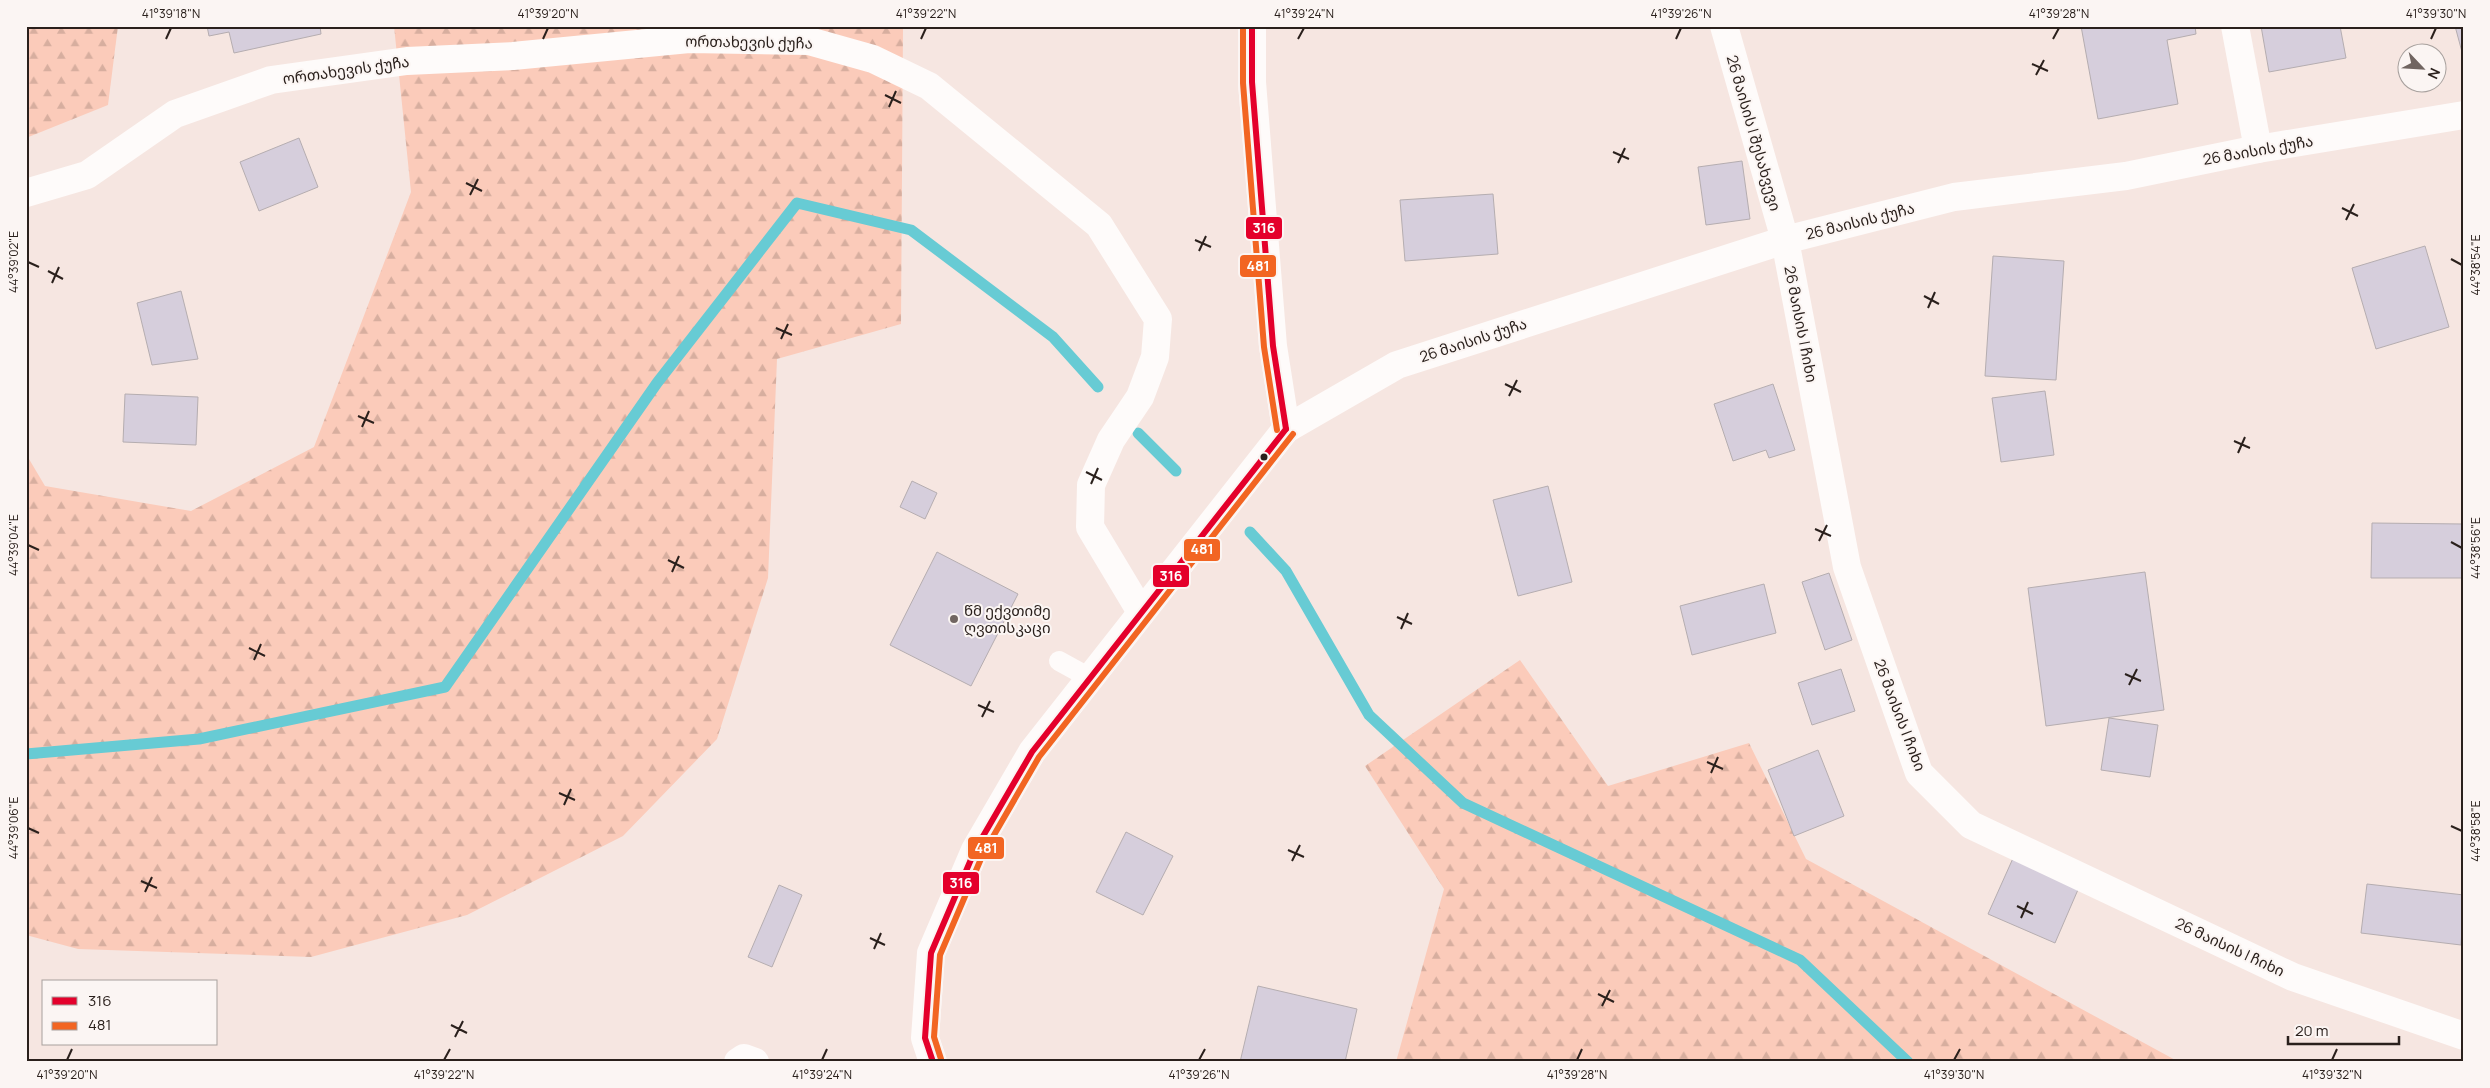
<svg xmlns="http://www.w3.org/2000/svg" width="2490" height="1088" viewBox="0 0 2490 1088" font-family="Manrope,'Noto Sans Georgian',sans-serif">
	<defs>
		<pattern id="forest-firs" width="22" height="20" patternUnits="userSpaceOnUse" patternTransform="scale(1.25)"><rect width="22" height="20" fill="#fbcbba"/><path d="M5 1l3.5 6h-7zM16 11l3.5 6h-7z" fill="#d7ae9f"/></pattern>
	</defs>
	<rect width="100%" height="100%" fill="#f6e6e1"/>
	<g fill="url(#forest-firs)">
		<path d="M26,26H118L108,105L26,138Z"/>
		<path d="M394,26H903L901,324L777,359L768,578L717,739L623,836L467,915L311,957L78,949L26,935V454L45,486L191,511L314,447L411,192Z"/>
		<path d="M1520,660L1608,786L1749,743L1806,859L2179,1062H1396L1444,889L1365,766Z"/>
	</g>
	<g fill="none" stroke-linecap="round" stroke-linejoin="round">
		<g stroke="#67cbd4" stroke-width="11">
			<path d="M1138,433L1176,471"/>
			<path d="M1250,532L1286,571L1369,715L1463,803L1800,960L1908,1062"/>
			<path d="M26,754L199,739L445,687L657,383L797,203L911,230L1053,337L1098,387"/>
		</g>
	</g>
	<g fill="#d6cedc" stroke="#b5adb0">
		<path d="M207,26H320L321,34L234,53L229,32L209,36Z"/>
		<path d="M2081,26H2195L2196,34L2167,40L2178,104L2098,119Z"/>
		<path d="M2261,26H2340L2346,58L2269,72Z"/>
		<path d="M2455,26H2464V52H2462Z"/>
		<path d="M299,138L318,187L259,211L240,162Z"/>
		<path d="M1742,161L1750,219L1706,225L1698,167Z"/>
		<path d="M1493,194L1498,254L1405,261L1400,200Z"/>
		<path d="M2425,246L2449,327L2376,349L2352,268Z"/>
		<path d="M1993,256L2064,261L2056,380L1985,376Z"/>
		<path d="M181,291L198,359L152,365L137,303Z"/>
		<path d="M1773,384L1795,450L1769,458L1766,450L1733,461L1714,404Z"/>
		<path d="M2045,391L2054,455L2001,462L1992,398Z"/>
		<path d="M125,394L198,397L196,445L123,442Z"/>
		<path d="M912,481L937,493L925,519L900,507Z"/>
		<path d="M1548,486L1572,582L1518,596L1493,500Z"/>
		<path d="M2372,523L2464,524V578H2371Z"/>
		<path d="M937,552L1018,594L971,686L890,645Z"/>
		<path d="M2145,572L2164,710L2046,726L2028,588Z"/>
		<path d="M1829,573L1852,640L1825,650L1802,582Z"/>
		<path d="M1764,584L1776,633L1692,655L1680,606Z"/>
		<path d="M1841,669L1855,711L1812,725L1798,683Z"/>
		<path d="M2109,718L2158,725L2150,777L2101,770Z"/>
		<path d="M1818,750L1844,816L1794,836L1768,770Z"/>
		<path d="M1126,832L1173,856L1143,915L1096,892Z"/>
		<path d="M2014,856L2080,885L2055,943L1988,914Z"/>
		<path d="M2367,884L2464,895L2461,945L2361,933Z"/>
		<path d="M779,885L802,895L772,967L748,957Z"/>
		<path d="M1258,986L1357,1009L1345,1062H1240Z"/>
	</g>
	<g fill="none" stroke-linecap="round" stroke-linejoin="round">
		<path stroke="#fefbfa" stroke-width="20" d="M1059,661L1090,678"/>
		<g stroke="#fefbfa" stroke-width="28">
			<path d="M1724,26L1785,240L1847,567L1919,773L1971,825L2293,977L2464,1036"/>
			<path d="M2235,26L2258,149"/>
			<path d="M26,193L87,175L175,114L271,80L407,61L513,56L689,39L809,41L873,59L929,86L1099,225L1158,319L1155,357L1140,397L1111,440L1091,485L1090,527L1141,612"/>
			<path d="M1286,429L1397,365L1785,240L1954,197L2126,176L2258,149L2464,115"/>
			<path d="M738,1062L744,1058L755,1062"/>
		</g>
		<path stroke="#fefbfa" stroke-width="28" d="M933,1062L925,1038L931,953L975,850L1032,752L1286,429L1273,346L1252,82V26"/>
		<g stroke="#fbf5f3" stroke-width="10">
			<g id="bus-1">
				<path d="M1252,26V82L1273,346L1286,429"/>
				<path d="M933,1062L925,1038L931,953L975,850L1032,752L1286,429"/>
			</g>
		</g>
		<g stroke="#fbf5f3" stroke-width="10">
			<g id="bus-2">
				<path d="M1243,26V83L1264,347L1277,430"/>
				<path d="M941,1059L934,1037L940,955L983,854L1039,757L1293,434"/>
			</g>
		</g>
		<use href="#bus-1" stroke="#e4002b" stroke-width="6"/>
		<use href="#bus-2" stroke="#f26522" stroke-width="6"/>
	</g>
	<path fill="none" stroke="#2a201c" stroke-width="2" d="M166,39L171,28M543,39L548,28M921,39L926,28M1298,39L1304,28M1676,39L1681,28M2053,39L2059,28M2431,39L2436,28M2032,64L2048,71M2036,75L2044,60M885,95L901,103M889,107L896,91M1613,152L1629,159M1618,163L1625,148M466,183L482,191M470,195L478,179M2342,208L2358,216M2346,220L2354,204M1195,240L1211,247M1199,251L1206,236M2451,259L2462,265M28,262L39,267M48,271L63,279M52,283L59,267M1924,296L1939,304M1928,308L1935,292M776,328L792,335M781,339L788,324M1505,384L1521,392M1509,396L1517,380M358,416L374,423M362,427L369,411M2234,441L2250,448M2238,453L2245,437M1086,472L1102,480M1091,484L1098,468M1815,529L1831,536M1819,541L1827,525M2451,542L2462,548M28,545L39,550M668,560L684,568M672,572L679,556M1397,617L1412,624M1401,629L1408,613M249,648L265,656M254,660L261,644M2125,674L2141,681M2129,685L2137,669M978,705L994,712M982,717L990,701M1707,762L1723,769M1711,773L1718,757M559,793L575,800M564,805L571,789M2451,826L2462,831M28,828L39,833M1288,850L1304,857M1292,861L1300,845M141,881L157,888M145,892L152,877M2017,906L2033,914M2021,918L2028,902M870,938L885,945M874,949L881,933M1598,994L1614,1002M1602,1006L1610,990M451,1025L467,1033M455,1037L463,1021M67,1060L72,1049M444,1060L450,1049M822,1060L827,1049M1199,1060L1205,1049M1577,1060L1582,1049M1954,1060L1960,1049M2332,1060L2337,1049"/>
	<circle fill="#2a201c" stroke="#fbf5f3" stroke-width="2" cx="1264" cy="457" r="4.5"/>
	<circle fill="#716561" stroke="#fbf5f3" stroke-width="2" cx="954" cy="619" r="5"/>
	<g text-anchor="middle" dominant-baseline="central" stroke-width="4" stroke-linejoin="round" paint-order="stroke">
		<g font-size="15" fill="#2a201c" stroke="#fbf5f3">
			<text transform="translate(749 42) rotate(1)">ორთახევის ქუჩა</text>
			<text transform="translate(346 70) rotate(-8)">ორთახევის ქუჩა</text>
			<text transform="translate(1754 133) rotate(74)">26 მაისის I შესახვევი</text>
			<text transform="translate(2258 150) rotate(-10)">26 მაისის ქუჩა</text>
			<text transform="translate(1860 221) rotate(-14)">26 მაისის ქუჩა</text>
			<text transform="translate(1801 324) rotate(79)">26 მაისის I ჩიხი</text>
			<text transform="translate(1473 340) rotate(-18)">26 მაისის ქუჩა</text>
			<text transform="translate(1900 715) rotate(69)">26 მაისის I ჩიხი</text>
			<text transform="translate(2230 947) rotate(25)">26 მაისის I ჩიხი</text>
		</g>
		<g font-size="15" fill="#2a201c" stroke="#fbf5f3" text-anchor="start">
			<text x="964" y="610">წმ ექვთიმე<tspan x="964" dy="17">ღვთისკაცი</tspan></text>
		</g>
	</g>
	<g stroke="#fbf5f3" stroke-width="2">
		<rect x="1245" y="216" width="38" height="24" rx="5" fill="#e4002b"/>
		<rect x="1239" y="254" width="38" height="24" rx="5" fill="#f26522"/>
		<rect x="1183" y="538" width="38" height="24" rx="5" fill="#f26522"/>
		<rect x="1152" y="564" width="38" height="24" rx="5" fill="#e4002b"/>
		<rect x="967" y="836" width="38" height="24" rx="5" fill="#f26522"/>
		<rect x="942" y="871" width="38" height="24" rx="5" fill="#e4002b"/>
	</g>
	<g font-size="14" text-anchor="middle" font-weight="bold" fill="#fff">
		<text x="1264" y="233">316</text>
		<text x="1258" y="271">481</text>
		<text x="1202" y="554">481</text>
		<text x="1171" y="581">316</text>
		<text x="986" y="853">481</text>
		<text x="961" y="888">316</text>
	</g>
	<rect width="2490" height="1088" fill="none" stroke="#fbf5f3" stroke-width="55"/>
	<rect x="42" y="980" width="175" height="65" fill="#fbf5f3" stroke="#a7a09d"/>
	<rect x="52" y="997" width="25" height="8" fill="#e4002b" stroke="#a7a09d"/>
	<text x="88" y="1006" font-size="15" fill="#2a201c">316</text>
	<rect x="52" y="1022" width="25" height="8" fill="#f26522" stroke="#a7a09d"/>
	<text x="88" y="1030" font-size="15" fill="#2a201c">481</text>
	<g transform="translate(2422 68) rotate(115)"><circle r="24" fill="#fbf5f3" stroke="#a7a09d"/>
	<path d="M0-4L9 19L0 12L-9 19Z" fill="#716561"/>
	<text y="-8" font-size="14" font-weight="bold" text-anchor="middle" fill="#2a201c">N</text>
	</g>
	<path d="M2288 1036v8h111v-8" fill="none" stroke="#2a201c" stroke-width="2.5"/>
	<text x="2295" y="1036" font-size="15" fill="#2a201c" stroke="#fbf5f3" stroke-width="4" paint-order="stroke">20 m</text>
	<rect x="28" y="28" width="2434" height="1032" fill="none" stroke="#2a201c" stroke-width="2"/>
	<g font-size="12" text-anchor="middle" fill="#2a201c">
		<text x="171" y="18">41°39'18"N</text>
		<text x="548" y="18">41°39'20"N</text>
		<text x="926" y="18">41°39'22"N</text>
		<text x="1304" y="18">41°39'24"N</text>
		<text x="1681" y="18">41°39'26"N</text>
		<text x="2059" y="18">41°39'28"N</text>
		<text x="2436" y="18">41°39'30"N</text>
		<text transform="translate(14 262) rotate(-90)" y="4">44°39'02"E</text>
		<text transform="translate(2476 265) rotate(-90)" y="4">44°38'54"E</text>
		<text transform="translate(14 545) rotate(-90)" y="4">44°39'04"E</text>
		<text transform="translate(2476 548) rotate(-90)" y="4">44°38'56"E</text>
		<text transform="translate(14 828) rotate(-90)" y="4">44°39'06"E</text>
		<text transform="translate(2476 831) rotate(-90)" y="4">44°38'58"E</text>
		<text x="67" y="1079">41°39'20"N</text>
		<text x="444" y="1079">41°39'22"N</text>
		<text x="822" y="1079">41°39'24"N</text>
		<text x="1199" y="1079">41°39'26"N</text>
		<text x="1577" y="1079">41°39'28"N</text>
		<text x="1954" y="1079">41°39'30"N</text>
		<text x="2332" y="1079">41°39'32"N</text>
	</g>
</svg>
